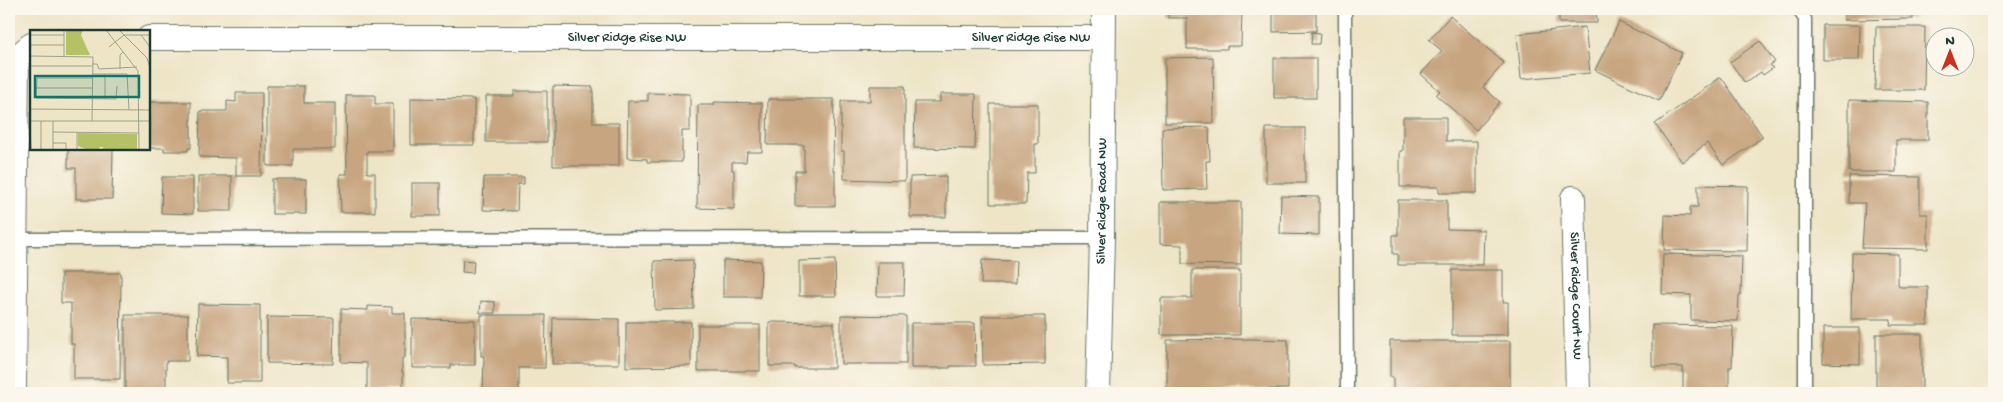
<svg xmlns="http://www.w3.org/2000/svg" width="2003" height="402" viewBox="0 0 2003 402" font-family="'Gochi Hand',sans-serif">
	<rect width="100%" height="100%" fill="#fbf7ec"/>
	<filter id="ink" filterUnits="userSpaceOnUse"><feTurbulence type="fractalNoise" baseFrequency=".02" numOctaves="2"/><feDisplacementMap in="SourceGraphic" scale="10" xChannelSelector="R" yChannelSelector="G"/><feConvolveMatrix kernelMatrix="1 2 1 2 8 2 1 2 1" color-interpolation-filters="sRGB"/></filter>
	<filter id="wash" filterUnits="userSpaceOnUse"><feTurbulence type="fractalNoise" baseFrequency=".0096" numOctaves="4" result="noise"/><feDisplacementMap in="SourceGraphic" scale="20" xChannelSelector="R" yChannelSelector="G"/><feGaussianBlur stdDeviation="1.12" result="paint"/><feColorMatrix in="noise" values="0 0 0 0 0 0 0 0 0 0 0 0 0 0 0 0 0 1.4 0 .05"/><feComposite in="paint" operator="in"/></filter>
	<g filter="url(#wash)">
		<rect width="100%" height="100%" fill="#eee5c7"/>
		<g id="blocks">
			<g fill="#c7a580">
				<path d="M1168,9H1242L1241,46H1227V49H1187V18H1168Z"/>
				<path d="M1273,9H1316V31L1273,32Z"/>
				<path d="M1559,9H1596L1597,23H1559Z"/>
				<path d="M1844,9H1913V19L1844,20Z"/>
				<path d="M1450,16L1504,63L1483,87L1500,102L1476,130L1436,95L1440,91L1421,74L1442,51L1429,40Z"/>
				<path d="M1619,22L1682,53L1659,101L1595,70Z"/>
				<path d="M1823,25H1860L1859,60H1823Z"/>
				<path d="M1585,27L1590,73L1521,79L1517,34Z"/>
				<path d="M1876,27H1925L1924,90H1875Z"/>
				<path d="M1312,32L1320,33L1319,44H1311Z"/>
				<path d="M1760,41L1775,62L1770,65L1773,68L1763,75L1761,72L1745,83L1730,62Z"/>
				<path d="M1213,57L1214,123H1165V58Z"/>
				<rect x="1274" y="58" width="42" height="40"/>
				<path d="M1721,77L1763,137L1723,165L1707,143L1682,162L1655,124Z"/>
				<path d="M267,86H304V103H335V149H293V166H267Z"/>
				<path d="M553,86L593,87V123H619V166H553Z"/>
				<path d="M870,86H905V181L844,179V151H841V101H870Z"/>
				<path d="M514,91H547V142H486V96H514Z"/>
				<path d="M236,93H262L261,176H236V158L199,157L200,111H227V101L236,102Z"/>
				<path d="M648,93L690,94V131H682V162H647V159L627,158L628,101H648Z"/>
				<path d="M940,94H976L975,149L914,148L915,102H940Z"/>
				<path d="M346,95H375V104H393V151H367V173H375V212H341L340,174H347Z"/>
				<path d="M411,98L474,99V145H411Z"/>
				<path d="M768,99H834L833,171H835V206H795V171H804V145H767Z"/>
				<path d="M1849,100L1928,102V140H1896V172H1849Z"/>
				<path d="M149,102H191V148H188V151H164V148H149Z"/>
				<path d="M714,102L762,103V152H747L746,162H732V170H734V209L697,208L698,105H714Z"/>
				<path d="M990,104H1038V144H1035V173H1027L1026,204H990Z"/>
				<path d="M1403,117H1446V141H1477V193H1439V187H1400V151H1403Z"/>
				<path d="M1209,127L1210,161H1206L1207,189L1163,190L1162,128Z"/>
				<rect x="1266" y="128" width="39" height="55"/>
				<path d="M68,149H113L112,199H76V168H68Z"/>
				<rect x="198" y="176" width="34" height="35"/>
				<path d="M946,176V217H910V177Z"/>
				<path d="M1849,176L1920,177V214H1928V249L1862,248L1865,203H1849Z"/>
				<path d="M162,177H193V214L161,213Z"/>
				<path d="M484,177H524V184H518L517,211L483,210Z"/>
				<rect x="272" y="179" width="34" height="35"/>
				<rect x="412" y="183" width="28" height="33"/>
				<path d="M1698,185L1748,186L1747,251L1664,250L1665,215L1690,216V207H1698Z"/>
				<path d="M1281,196L1319,197V235L1280,234Z"/>
				<path d="M1398,200H1447V229L1484,230L1483,265H1398V254H1393V235H1398Z"/>
				<path d="M1160,202H1241V265L1182,264V245L1160,244Z"/>
				<path d="M1852,253L1898,254V284L1900,287H1928V325H1890L1891,319H1851Z"/>
				<path d="M1663,254L1742,256L1741,295H1739L1738,321L1691,320V295L1662,294Z"/>
				<path d="M463,260L474,261L473,273L462,272Z"/>
				<path d="M693,260L694,309L655,310L654,261Z"/>
				<path d="M723,260L761,261L760,297H723Z"/>
				<path d="M835,260L836,296H799V261Z"/>
				<path d="M982,260L1016,261L1015,284H981Z"/>
				<path d="M878,262H905L904,296H877Z"/>
				<path d="M1192,270H1240V335H1161V298H1192Z"/>
				<path d="M1452,270H1503V302H1508V335H1452Z"/>
				<path d="M61,273H121L120,379H74V344H71V303H61Z"/>
				<path d="M481,301L495,302V313H480Z"/>
				<path d="M198,304L260,305V383H227V357L197,356Z"/>
				<path d="M368,306L392,307V313H405V358H402V372H403V390H367V363L341,362V309L368,310Z"/>
				<path d="M125,315H188V361H166V393H125Z"/>
				<path d="M481,315H546L545,368H519V393H483L484,356H481Z"/>
				<path d="M841,315L906,316V364H841Z"/>
				<path d="M982,316H1045V364L983,365Z"/>
				<path d="M267,317L334,318L333,364L267,363Z"/>
				<path d="M553,318L619,319V364H552Z"/>
				<path d="M412,319L475,320V365H451V368H412Z"/>
				<path d="M626,322H691V366L626,367Z"/>
				<path d="M769,322L834,323V368H795V366H769Z"/>
				<path d="M911,323H975L976,366H950V368H911Z"/>
				<rect x="698" y="325" width="62" height="46"/>
				<path d="M1652,325L1733,326L1732,367H1729V392H1683V367H1652Z"/>
				<path d="M1823,328H1860V364L1823,363Z"/>
				<rect x="1876" y="334" width="46" height="59"/>
				<path d="M1251,339L1288,340V389L1167,391V340Z"/>
				<path d="M1390,341H1510V392H1413V390H1393V377H1390Z"/>
			</g>
		</g>
	</g>
	<g filter="url(#ink)">
		<use href="#blocks" fill-opacity="0" stroke="#677867" stroke-width="1"/>
		<g fill="none" stroke-linecap="round" stroke-linejoin="round">
			<g stroke="#677867" stroke-width="15">
				<g id="service">
					<path d="M1345,9L1347,393"/>
					<path d="M1798,9L1805,19V393"/>
					<path d="M16,239L1102,238"/>
				</g>
			</g>
			<g stroke="#677867" stroke-width="26">
				<g id="minor">
					<path id="s1" d="M149,38H1103"/>
					<path id="s2" d="M1573,198L1578,393"/>
					<path d="M14,393L17,57L31,45"/>
					<path id="s3" d="M1098,393L1102,238L1104,9"/>
				</g>
			</g>
			<use href="#service" stroke="#fff" stroke-width="12"/>
			<use href="#minor" stroke="#fff" stroke-width="24"/>
		</g>
	</g>
	<g text-anchor="middle" dominant-baseline="central" stroke-width="4" stroke-linejoin="round" paint-order="stroke">
		<g font-size="14" fill="#1f3d34" stroke="#fbf7ec">
			<text stroke="none"><textPath href="#s1" startOffset="478">Silver Ridge Rise NW</textPath></text>
			<text stroke="none"><textPath href="#s1" startOffset="882">Silver Ridge Rise NW</textPath></text>
			<text stroke="none"><textPath href="#s3" startOffset="192">Silver Ridge Road NW</textPath></text>
			<text stroke="none"><textPath href="#s2" startOffset="98">Silver Ridge Court NW</textPath></text>
		</g>
	</g>
	<g transform="translate(30 30)">
		<rect width="120" height="120" fill="#eee5c7"/>
		<path d="M36,0H53L51,5L60,25H36ZM48,103L107,104V120H71L74,117H70L68,120L56,119L48,116Z" fill="#b4c265"/>
		<path fill="none" stroke="#9ba28c" stroke-width="1" d="M76,0L108,41L109,120M89,0L117,28L120,38M0,5H34M111,5L120,17M0,15H34M79,17L94,5H120M0,26L63,27L62,91M34,26V0M62,34H67L69,39L107,37M0,36H62M90,39V25L93,22M62,44H97L99,80M75,44V69M62,48H7L6,68L86,69L87,56M6,58H62M0,79L120,80M0,91H120M0,91L1,120M23,102L109,103M23,113H36V120M11,120V91M23,120V91M47,120V102"/>
		<path fill="#0f766e" fill-opacity="0.15" stroke="#0f766e" stroke-width="2.5" d="M5,46H109V67H5Z"/>
		<rect width="120" height="120" fill="none" stroke="#1f3d34" stroke-width="2.5"/>
	</g>
	<rect width="2003" height="402" fill="none" stroke="#fbf7ec" stroke-width="30"/>
	<g transform="translate(1950 52)"><circle r="24" fill="#fbf7ec" stroke="#a3ada2"/>
	<path d="M0-4L9 19L0 12L-9 19Z" fill="#c8321e"/>
	<text y="-8" font-size="14" font-weight="bold" text-anchor="middle" fill="#1f3d34">N</text>
	</g>
</svg>
